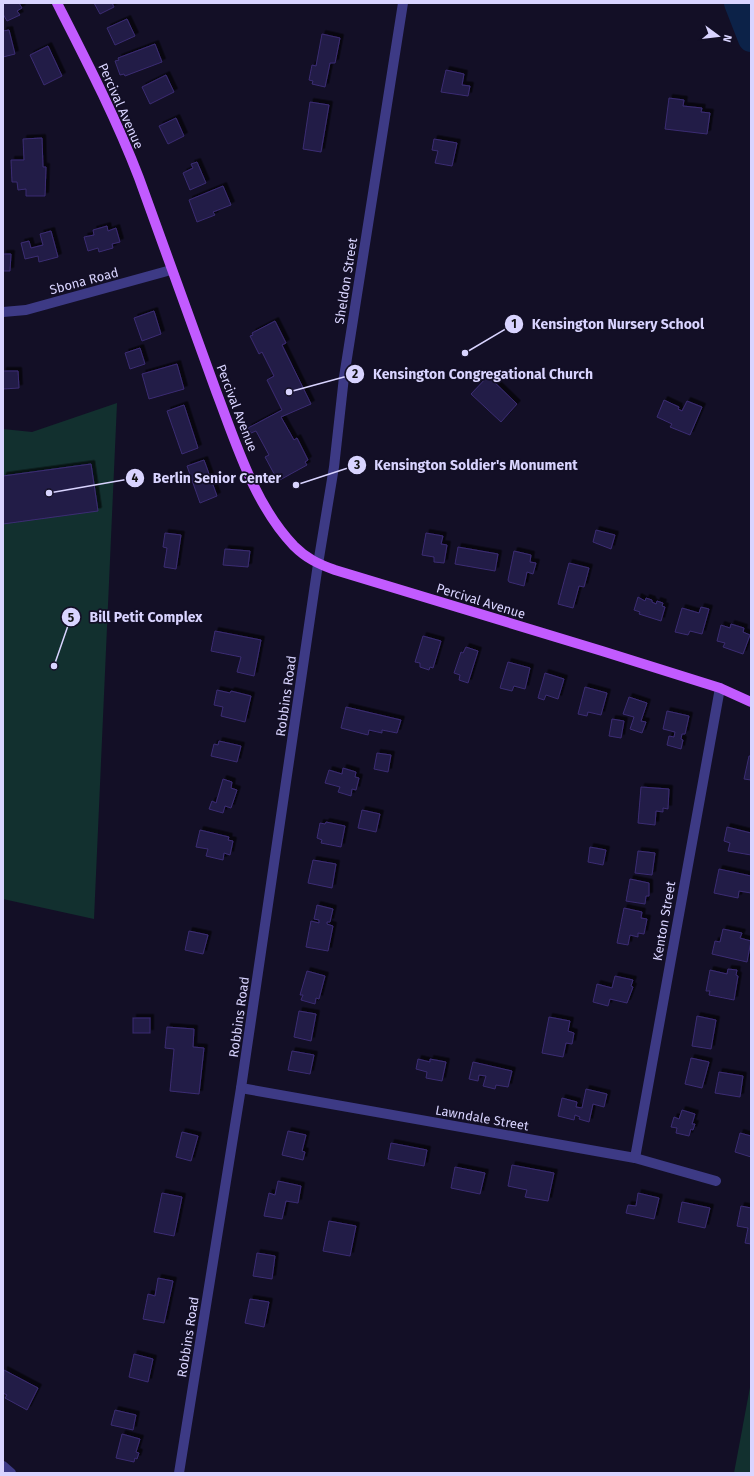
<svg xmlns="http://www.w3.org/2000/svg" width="754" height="1476" viewBox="0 0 754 1476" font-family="'Fira Sans',sans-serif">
	<defs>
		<filter id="shadow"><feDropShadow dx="3.5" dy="-3.5" stdDeviation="0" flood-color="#0009"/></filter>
	</defs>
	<rect width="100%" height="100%" fill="#130f26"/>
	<g fill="#12302f">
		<path d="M117,403L94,919L3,899V429L32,432Z"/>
		<path d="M751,1382V1473H734Z"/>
	</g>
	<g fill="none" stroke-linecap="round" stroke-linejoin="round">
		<path stroke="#0c2248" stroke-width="26" d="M737,3L751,39"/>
	</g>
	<g fill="#241b47" stroke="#3b2d73" filter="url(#shadow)">
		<path d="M3,3H19L22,8L17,11L20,15L7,21L3,14Z"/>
		<path d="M94,3H112L114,7L100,14Z"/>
		<path d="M127,19L135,36L115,45L107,28Z"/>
		<path d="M9,30L15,54L3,57V31Z"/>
		<path d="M322,34L340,38L335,63H330L325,87L312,84L313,81L309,80L312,65L316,66Z"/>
		<path d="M155,44L162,62L125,76L124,74L120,75L115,61L119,60L118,58Z"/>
		<path d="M48,46L62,76L44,85L30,55Z"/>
		<path d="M446,70L464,74L462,85L470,86L468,96L441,92Z"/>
		<path d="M166,75L174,92L150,104L142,87Z"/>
		<path d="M669,98L684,100L683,106L702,108L701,112L710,113L707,134L665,129Z"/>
		<path d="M310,102L329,105L321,152L303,149Z"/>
		<path d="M176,118L184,136L168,144L159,126Z"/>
		<path d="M42,138L43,167H46L45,196H26V189L18,190L17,182H12L11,160H24L23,139Z"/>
		<path d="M434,139L457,143L452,166L435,163L438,151L432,150Z"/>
		<path d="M197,162L206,183L190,190L183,173L193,168L191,164Z"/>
		<path d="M223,186L231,205L213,212L215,215L197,222L189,200Z"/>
		<path d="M107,226L108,231L116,228L120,242L112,244L113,248L99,252L98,248L88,251L84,237L94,235L93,230Z"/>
		<path d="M51,231L58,257L39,262L38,256L25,259L21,243L29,241L31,248L43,245L40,234Z"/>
		<path d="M3,254H11L10,271H3Z"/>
		<path d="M154,311L161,334L142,341L134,318Z"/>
		<path d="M275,321L286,343L282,345L311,404L281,417L294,440L297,438L308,460L305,462L307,465L278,481L265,457L269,455L256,431L251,433L248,428L282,410L267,380L274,376L262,352L259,354L250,336L253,335L252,333Z"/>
		<path d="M140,348L145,364L130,369L125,353Z"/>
		<path d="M177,364L184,389L149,399L142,374Z"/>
		<path d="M3,371H18L19,388L3,389Z"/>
		<path d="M488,376L517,404L501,422L471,394Z"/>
		<path d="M664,400L679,407L678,409L682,411L687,401L702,407L690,435L670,427L672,424L657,417Z"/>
		<path d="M184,405L198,448L182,454L167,411Z"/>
		<path d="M204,460L217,496L200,503L187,466Z"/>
		<path d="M91,464L98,511L3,524V476Z"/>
		<path d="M596,530L615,535L611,549L593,542Z"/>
		<path d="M165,533L181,535L176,569L164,567L167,548L163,547Z"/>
		<path d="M426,533L443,536L441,544L447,545L444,563L434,562V557L422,555Z"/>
		<path d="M458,547L498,554L495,571L455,564Z"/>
		<path d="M225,549L250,551L248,567L223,565Z"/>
		<path d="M514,551L531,555L530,562L536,563L533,574L527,572L524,586L509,582L508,580Z"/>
		<path d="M569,563L589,568L584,587L579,586L573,608L558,604Z"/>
		<path d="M638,597L645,601L646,598L652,600V602L656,604L657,601L663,603L662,606L665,607L661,621L639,614L640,612L634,610Z"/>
		<path d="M701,607L709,609L702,634L690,631L688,635L675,632L682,608L699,613Z"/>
		<path d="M731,624L744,628L743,632L750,635L743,654L723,647L725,643L717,641L721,625L730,628Z"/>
		<path d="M215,631L261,640L254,676L237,672L241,657L211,651Z"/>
		<path d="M423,636L441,641L433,668L430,667L429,670L420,667V663L415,662Z"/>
		<path d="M466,647L478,651L468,683L459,680L460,675L454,673L461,652L463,653Z"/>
		<path d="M508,662L530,668L525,689L514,686L512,691L500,688Z"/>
		<path d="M545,673L564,679L558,699L546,695L544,700L538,698Z"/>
		<path d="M585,687L607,693L601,715L588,712L587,716L578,714Z"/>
		<path d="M217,690L230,693L231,691L251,696L245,722L221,716L223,707L214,705Z"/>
		<path d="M629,697L647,703L641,721L646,722L642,733L630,729L634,717L623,714Z"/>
		<path d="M346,707L401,720L397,733L382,730V733L369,730L368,735L341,728Z"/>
		<path d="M667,711L689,716L685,734H682L681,739L683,740L681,749L667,745L669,736L674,737L675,732L663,729Z"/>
		<path d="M612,719L624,721L621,738L609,736Z"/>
		<path d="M219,741L241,746L237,762L211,756L214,744L218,745Z"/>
		<path d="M377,753L391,755L388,772L374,769Z"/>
		<path d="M749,756H751V780L744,779Z"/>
		<path d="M343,768L356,772L355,777L359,778L356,790L352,789L351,796L338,792L340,787L325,783L329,770L342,774Z"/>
		<path d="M223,779L232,782L231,788L237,790L231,808L225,806L223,813L209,809L212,801L216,803Z"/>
		<path d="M641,787L669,789L668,809L663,808V812L656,811L655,825L638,823Z"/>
		<path d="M362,810L380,814L376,832L358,828Z"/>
		<path d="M326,822L345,826L341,847L321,843L322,840L317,838L320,823L325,824Z"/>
		<path d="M727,827L751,833V855L728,851L730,843L724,841Z"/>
		<path d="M200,830L229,837L228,840L233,841L230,855L224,853L223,860L206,856L208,849L196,847Z"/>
		<path d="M590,847L606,850L603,865L588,862Z"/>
		<path d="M638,851L655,853L652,875L635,873Z"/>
		<path d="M313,860L336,864L332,888L308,883Z"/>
		<path d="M719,869L751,876V893L739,891L738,898L714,893Z"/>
		<path d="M630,879L649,883V896H646L645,904L626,901Z"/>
		<path d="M317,905L333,909L330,922H327V924L333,926L328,951L306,947L311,921L319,923V920L314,919Z"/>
		<path d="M624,908L642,912L641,918L647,919L644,934L638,933V937L630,935L628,945L617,943Z"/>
		<path d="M723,929L742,933L740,938L751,941L747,962L712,954L715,941L720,942Z"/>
		<path d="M189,931L208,935L203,954L185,950Z"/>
		<path d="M728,969L737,970L736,975L738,976L734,1000L709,995L710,991H706L710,970L727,974Z"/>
		<path d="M307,971L325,976L319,999L316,998L315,1004L301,1000L303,995H300Z"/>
		<path d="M615,976L633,980L631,986L633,987L627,1003L610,999L608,1006L593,1002L597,984L612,988Z"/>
		<path d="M299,1011L316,1014L311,1041L294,1037Z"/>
		<path d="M697,1016L716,1020L711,1049L692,1046Z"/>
		<path d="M549,1017L570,1021L568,1031L574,1033L572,1044L566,1043L563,1057L542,1053Z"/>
		<rect x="133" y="1018" width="17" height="15"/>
		<path d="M167,1027L194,1029L193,1047L204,1048L199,1094L170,1091L174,1049L165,1048Z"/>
		<path d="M292,1051L314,1055L310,1074L288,1070Z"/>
		<path d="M691,1058L709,1062L702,1088L685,1084Z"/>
		<path d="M418,1059L430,1062V1059L446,1062L442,1081L426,1078L427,1072L416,1069Z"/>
		<path d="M473,1062L512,1071L508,1087L496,1085L495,1089L483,1086L486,1076L479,1075L478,1081L469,1079Z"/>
		<path d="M719,1072L743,1076L740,1097L715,1093Z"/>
		<path d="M586,1089L607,1094L604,1107L593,1104L589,1122L579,1119L580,1117L575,1115L574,1120L558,1116L562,1098L577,1102L576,1107L582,1108Z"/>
		<path d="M682,1110L695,1114L692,1124H695L693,1130L691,1129L689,1136L676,1133L677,1128L671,1127L674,1117L679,1119Z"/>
		<path d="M288,1131L306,1135L302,1151L305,1152L303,1160L282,1155Z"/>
		<path d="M182,1132L198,1136L191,1161L176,1157Z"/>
		<path d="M740,1133L751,1136V1157L735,1152Z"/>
		<path d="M391,1143L427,1150L424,1166L388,1159Z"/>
		<path d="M512,1165L554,1173L548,1201L525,1197L527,1190L508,1186Z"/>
		<path d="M455,1167L485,1173L480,1194L451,1188Z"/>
		<path d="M278,1181L301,1186L298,1203L286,1201L282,1219L264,1216L269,1193L275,1195Z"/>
		<path d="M162,1193L182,1197L174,1236L154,1232Z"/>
		<path d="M638,1193L659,1198L654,1219L626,1213L628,1205L636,1206Z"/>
		<path d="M682,1202L710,1208L705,1228L678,1222Z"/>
		<path d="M741,1206L751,1208V1244L745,1243L748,1228L737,1226Z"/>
		<path d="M329,1221L356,1226L350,1256L323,1251Z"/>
		<path d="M257,1253L275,1256L272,1279L253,1276Z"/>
		<path d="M158,1278L173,1281L164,1323L143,1319L148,1294L155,1296Z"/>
		<path d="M250,1299L269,1302L264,1327L245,1323Z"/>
		<path d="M134,1354L153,1359L148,1382L129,1377Z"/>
		<path d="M4,1370L38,1388L27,1410L5,1398L7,1395L3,1393Z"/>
		<path d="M115,1410L136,1415L133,1430L111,1425Z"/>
		<path d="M122,1434L140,1439L136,1452L139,1453L137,1459L135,1458L134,1462L116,1458Z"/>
	</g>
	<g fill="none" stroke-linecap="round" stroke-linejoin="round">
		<g stroke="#3d3a85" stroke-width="10">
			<path d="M3,312L26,310L171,270"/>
			<path d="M318,564L334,467L344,377L403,3"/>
			<path d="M241,1088L635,1158L716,1181"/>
			<path d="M635,1158L720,688"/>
			<path d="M3,1466L11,1473"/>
		</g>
		<path stroke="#3d3a85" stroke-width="10" d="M179,1473L241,1088L318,564"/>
		<path stroke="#c25bff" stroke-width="10" d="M57,3C86,60 116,118 139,178C165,249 190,320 216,391C236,443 254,504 294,546C306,558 318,564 335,570L602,651L720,688L751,702"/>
	</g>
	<g text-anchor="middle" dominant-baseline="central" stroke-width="3.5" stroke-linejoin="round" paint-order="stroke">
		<g font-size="13" fill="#d9d4ff" stroke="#130f26">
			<text transform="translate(121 106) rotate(66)">Percival Avenue</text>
			<text transform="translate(84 281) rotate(-15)">Sbona Road</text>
			<text transform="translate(346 281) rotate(-81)">Sheldon Street</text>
			<text transform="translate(237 408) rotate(69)">Percival Avenue</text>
			<text transform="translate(481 601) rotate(17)">Percival Avenue</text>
			<text transform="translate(286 696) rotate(-82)">Robbins Road</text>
			<text transform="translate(664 921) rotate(-80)">Kenton Street</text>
			<text transform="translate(239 1017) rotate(-82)">Robbins Road</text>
			<text transform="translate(482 1118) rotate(10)">Lawndale Street</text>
			<text transform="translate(188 1337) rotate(-81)">Robbins Road</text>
		</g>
	</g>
	<path fill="none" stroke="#d9d4ff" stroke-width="1.5" d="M465 353L514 324M289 392L355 374M296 485L357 465M49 493L135 478M54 666L71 617"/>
	<g fill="#d9d4ff" stroke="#130f26" stroke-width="1.5">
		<circle cx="465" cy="353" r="4"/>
		<circle cx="289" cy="392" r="4"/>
		<circle cx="296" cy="485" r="4"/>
		<circle cx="49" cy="493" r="4"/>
		<circle cx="54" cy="666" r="4"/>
		<circle cx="514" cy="324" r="10"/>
		<circle cx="355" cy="374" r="10"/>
		<circle cx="357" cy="465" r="10"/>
		<circle cx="135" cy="478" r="10"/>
		<circle cx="71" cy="617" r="10"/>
	</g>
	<g font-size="12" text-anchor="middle" font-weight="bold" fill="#111">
		<text x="514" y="328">1</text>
		<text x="355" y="378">2</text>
		<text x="357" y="469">3</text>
		<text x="135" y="482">4</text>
		<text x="71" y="622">5</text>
	</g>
	<g font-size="14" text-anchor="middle" font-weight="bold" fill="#d9d4ff" stroke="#130f26" stroke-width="3.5" stroke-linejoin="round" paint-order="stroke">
		<text x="618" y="329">Kensington Nursery School</text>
		<text x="483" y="379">Kensington Congregational Church</text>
		<text x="476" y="470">Kensington Soldier's Monument</text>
		<text x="217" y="483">Berlin Senior Center</text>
		<text x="146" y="622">Bill Petit Complex</text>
	</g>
	<rect width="754" height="1476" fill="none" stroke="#d9d4ff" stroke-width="8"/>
	<g transform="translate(718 36) rotate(105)" stroke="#130f26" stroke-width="3" paint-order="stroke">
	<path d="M0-3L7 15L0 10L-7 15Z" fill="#d9d4ff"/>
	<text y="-6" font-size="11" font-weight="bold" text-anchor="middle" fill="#d9d4ff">N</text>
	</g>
</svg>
